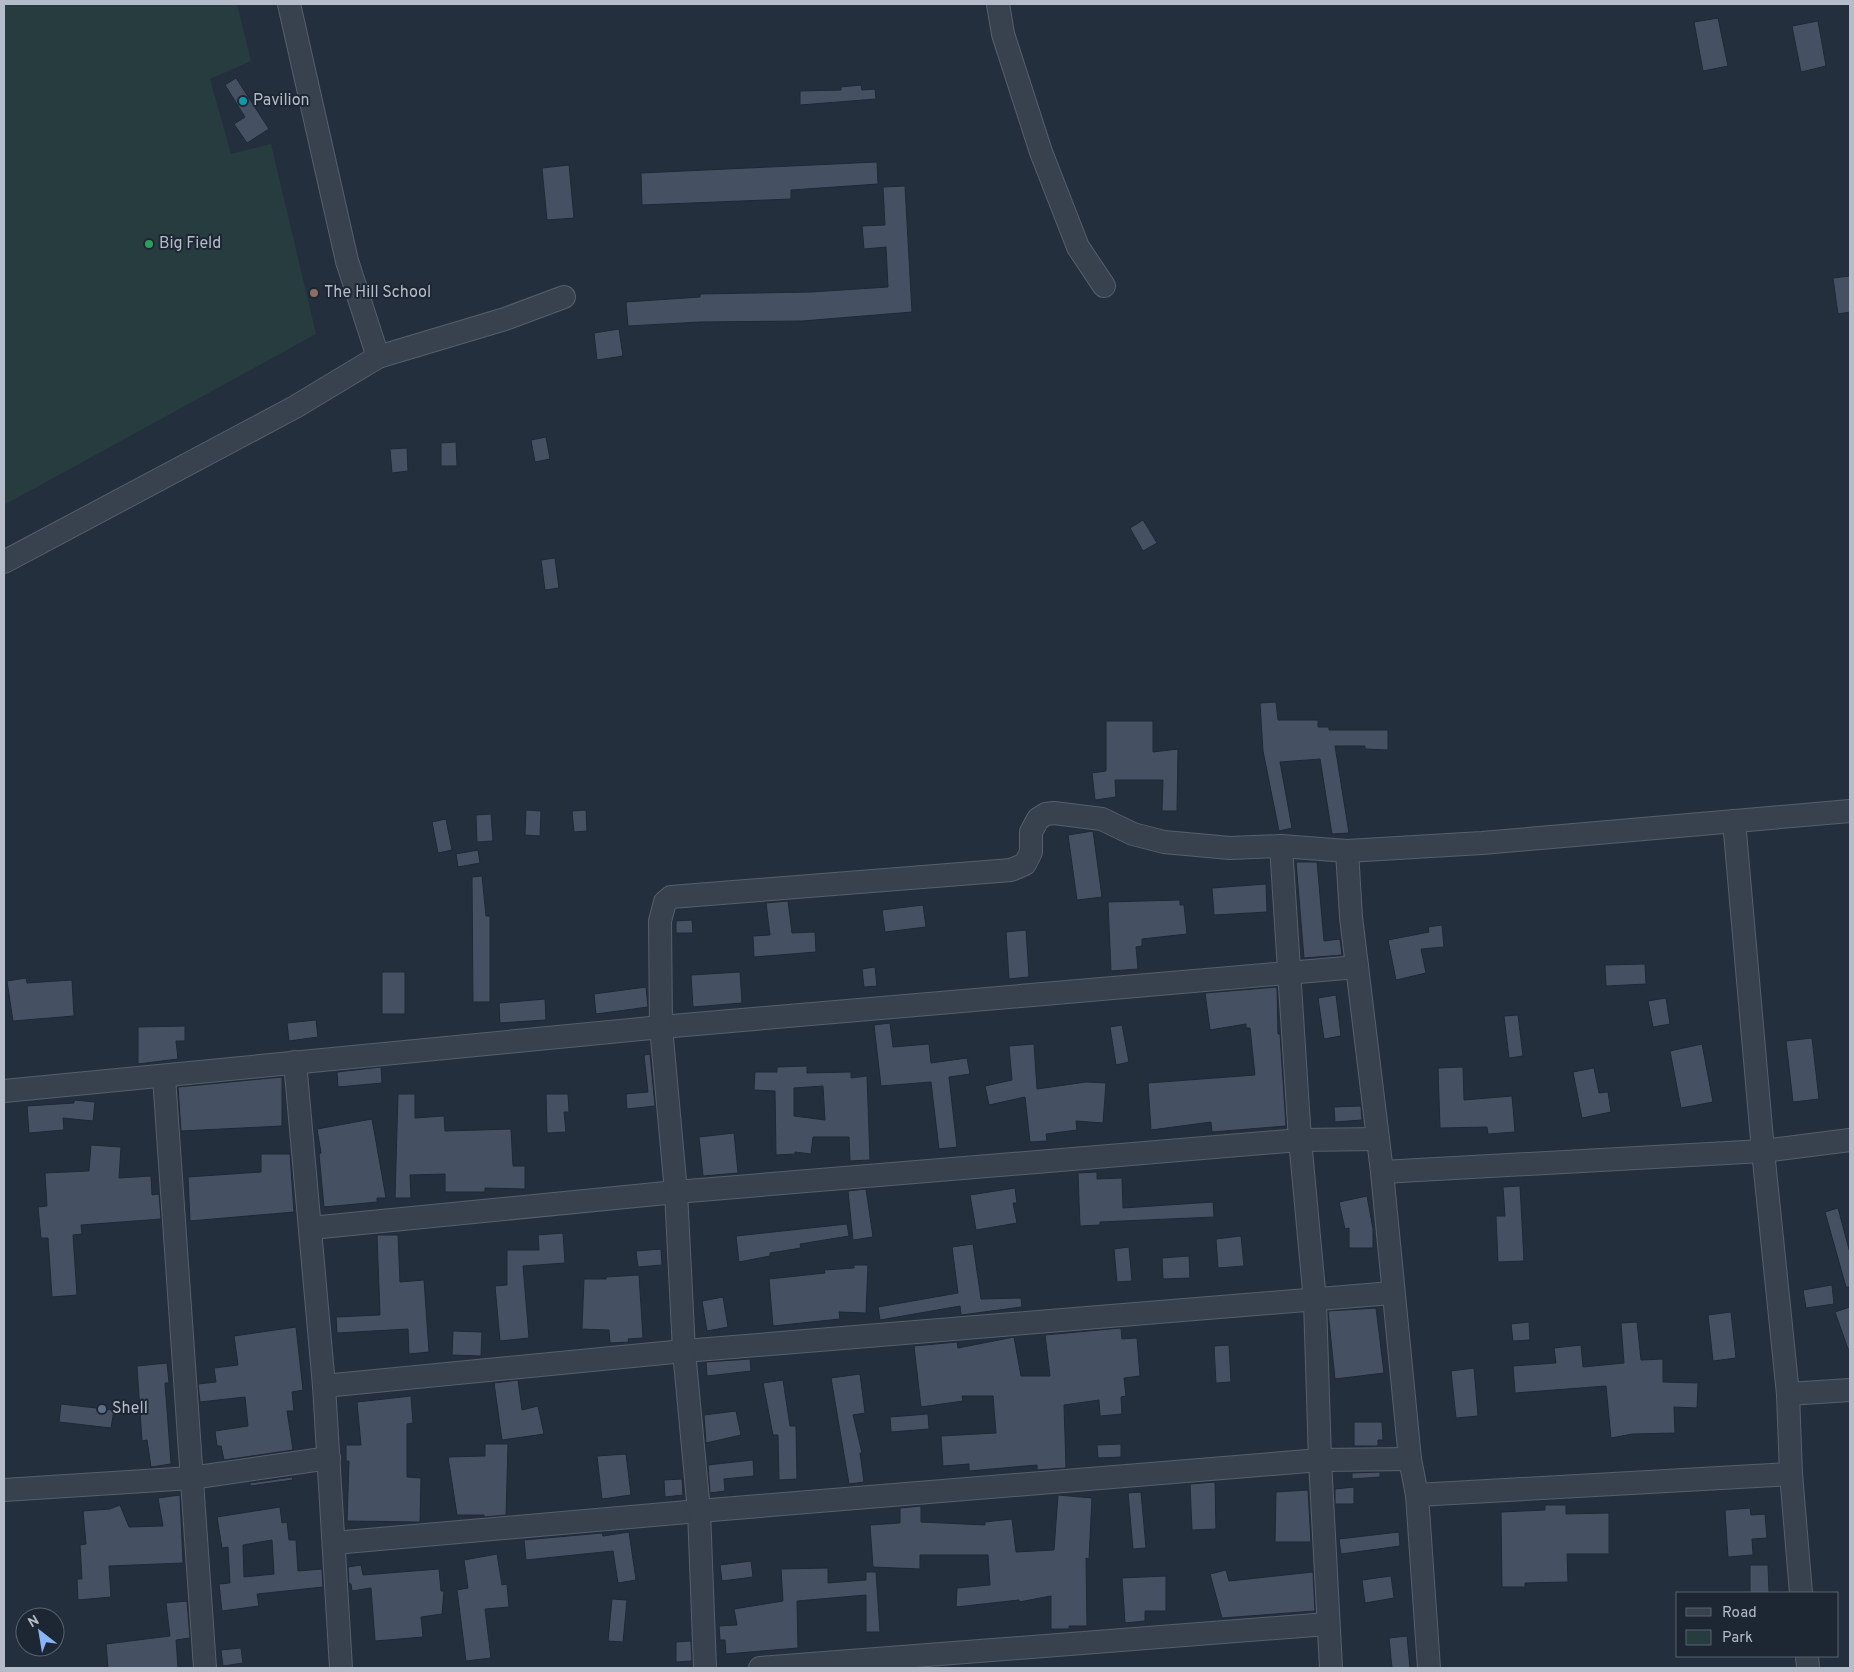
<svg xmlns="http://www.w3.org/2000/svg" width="1854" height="1672" viewBox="0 0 1854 1672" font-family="Overpass,sans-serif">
	<rect width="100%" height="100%" fill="#242f3e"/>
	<path fill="#263c3f" d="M4,4H237L251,61L210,79L231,154L271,144L316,334L4,505Z"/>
	<g fill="#455162" stroke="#1f2835" fill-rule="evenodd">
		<path d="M1718,18L1728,66L1703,71L1694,22Z"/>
		<path d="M1818,21L1826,66L1801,72L1792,26Z"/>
		<path d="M236,78L269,129L247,143L234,124L245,117L225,85Z"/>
		<path d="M861,85L862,90L875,89L876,99L800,105V91L841,90V87Z"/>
		<path d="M877,162L878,184L791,190V199L642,205L641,173Z"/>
		<path d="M569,165L574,218L547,220L542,168Z"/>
		<path d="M905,186L912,312L802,321L700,322L628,326L626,302L700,297V294L811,292L888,287L886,247L864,249L862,226L885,225L883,187Z"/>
		<path d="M1850,276V312L1838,314L1833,278Z"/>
		<path d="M619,329L623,356L597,360L594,333Z"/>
		<path d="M546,437L550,459L535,462L531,440Z"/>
		<path d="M456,442L457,466H441V443Z"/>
		<path d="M407,448L408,471L392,473L390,449Z"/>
		<path d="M1143,520L1157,543L1143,551L1130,528Z"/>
		<path d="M555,558L559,588L545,590L541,560Z"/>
		<path d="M1276,702L1278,720H1318V727H1329V730H1388V750L1365,749V746H1335L1349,833L1332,834L1320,759L1280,762L1292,828L1279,831L1263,751L1260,703Z"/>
		<path d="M1106,721H1153V752L1178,749L1177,811H1162L1163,780H1115L1116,797L1095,800L1092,773L1106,771Z"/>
		<path d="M526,810L541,811L540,836L525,835Z"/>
		<path d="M586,810L587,831L574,832L572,811Z"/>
		<path d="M491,814L493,841L477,842L476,815Z"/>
		<path d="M446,819L452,850L438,853L432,822Z"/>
		<path d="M1093,831L1102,897L1077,900L1068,835Z"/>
		<path d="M478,850L480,863L458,867L456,854Z"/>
		<path d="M1296,862H1317L1324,941L1340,939L1342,955L1304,958Z"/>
		<path d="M482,876L486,916H490V1002H473L472,877Z"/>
		<path d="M1266,884L1267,912L1214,915L1212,888Z"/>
		<path d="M1180,900V905H1184L1187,934L1142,939V946L1136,947L1138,969L1111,971L1108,902Z"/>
		<path d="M788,901L792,933L815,932L816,952L754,957L753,936L770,935L766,903Z"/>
		<path d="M923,905L926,927L885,932L882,910Z"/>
		<path d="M692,920L693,933H676V921Z"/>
		<path d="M1442,925L1444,947L1421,949L1426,973L1396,980L1388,940L1429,932L1428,927Z"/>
		<path d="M1026,930L1029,977L1009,979L1006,932Z"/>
		<path d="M1645,964L1646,984L1606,986L1605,965Z"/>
		<path d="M875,967L877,986L864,987L862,969Z"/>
		<rect x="382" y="972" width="23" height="42"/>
		<path d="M740,972L742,1003L693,1007L691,975Z"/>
		<path d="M26,978L27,983L72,980L74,1016L13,1021L7,981Z"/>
		<path d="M646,987L648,1007L596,1014L594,994Z"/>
		<path d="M1277,987L1278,1034H1280L1286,1126L1212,1132L1211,1122L1151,1130L1148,1083L1255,1075L1250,1028H1246V1024L1210,1030L1205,993Z"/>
		<path d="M1336,995L1341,1036L1324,1039L1318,998Z"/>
		<path d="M1666,998L1670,1024L1653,1027L1648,1001Z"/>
		<path d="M545,999L546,1020L500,1023L499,1003Z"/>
		<path d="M1518,1015L1523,1056L1509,1058L1504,1016Z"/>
		<path d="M316,1020L318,1037L289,1041L287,1023Z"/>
		<path d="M890,1023L893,1047L929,1044L931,1063L967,1058L970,1074L949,1077L957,1147L939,1149L931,1082L881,1086L874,1025Z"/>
		<path d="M1122,1025L1129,1062L1116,1065L1110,1027Z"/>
		<path d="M185,1026V1041H176L178,1059L138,1064V1027Z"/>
		<path d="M1812,1038L1819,1099L1793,1102L1786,1041Z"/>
		<path d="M1034,1044L1037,1089L1086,1082L1106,1083L1103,1123L1076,1121L1077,1130L1046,1134L1047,1141L1030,1142L1025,1097L989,1105L985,1086L1012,1080L1009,1046Z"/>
		<path d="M1702,1044L1713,1102L1681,1108L1670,1051Z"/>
		<path d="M650,1054L655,1106L627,1109L626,1094L648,1092L644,1055Z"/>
		<path d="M807,1066V1073L851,1072V1078L867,1076L870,1160L850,1161L849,1137H813L811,1154L795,1152V1154L776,1155L775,1091L754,1090L755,1072H777V1067ZM823,1086L825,1120L794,1116V1088Z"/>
		<path d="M381,1067L382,1083L338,1087L337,1072Z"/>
		<path d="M1463,1067L1464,1100L1512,1096L1515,1132L1488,1134L1487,1127L1440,1128L1438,1068Z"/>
		<path d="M1594,1068L1599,1093L1608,1092L1611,1112L1582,1118L1573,1072Z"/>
		<path d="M282,1077V1126L181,1131L178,1087Z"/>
		<path d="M398,1094H415V1118L444,1116L445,1131L511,1129L513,1166H525V1189L485,1188V1192H445V1174L410,1175L411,1198H395Z"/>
		<path d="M546,1094H568L569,1112H564L566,1132L547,1133Z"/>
		<path d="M74,1100L95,1102L93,1121L63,1118L64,1130L29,1133L27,1106L74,1103Z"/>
		<path d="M1361,1106L1362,1120L1335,1122L1334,1107Z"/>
		<path d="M372,1119L386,1198H377V1202L324,1207L319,1154L321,1153L317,1129Z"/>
		<path d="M734,1133L738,1173L703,1176L699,1137Z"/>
		<path d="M91,1145L121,1147L119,1178L151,1176L152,1195L159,1194L161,1219L81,1225L82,1234L73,1235L77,1295L52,1297L48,1238H41L38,1207L47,1206L45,1173L89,1171Z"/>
		<path d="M261,1154H290L294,1212L190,1221L188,1177L261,1172Z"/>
		<path d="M1097,1172V1179L1122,1178L1123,1208L1213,1202L1214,1217L1100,1222V1225L1080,1226L1078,1173Z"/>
		<path d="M1520,1186L1524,1261L1498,1262L1496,1216H1505L1503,1187Z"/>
		<path d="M1015,1188L1017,1203H1013L1017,1223L976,1230L970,1195Z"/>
		<path d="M866,1189L873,1237L853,1240L848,1191Z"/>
		<path d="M1367,1196L1373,1229V1248H1349V1228L1345,1229L1339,1202Z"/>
		<path d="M1838,1208L1850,1253V1287H1846L1825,1212Z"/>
		<path d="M847,1224L849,1236L800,1244L801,1248L770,1253V1256L739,1262L736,1236Z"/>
		<path d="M563,1233L565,1263L523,1266L529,1338L500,1341L495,1286L507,1285V1250H539L538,1235Z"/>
		<path d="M377,1235H398L400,1282L424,1280L429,1352L409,1354L408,1329L337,1333L336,1317L380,1315Z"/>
		<path d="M1241,1236L1244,1266L1218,1268L1216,1239Z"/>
		<path d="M973,1244L981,1299L1021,1298L1022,1307L961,1315L960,1306L880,1320L878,1307L958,1293L952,1247Z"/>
		<path d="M1129,1247L1132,1281L1117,1282L1114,1249Z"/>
		<path d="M661,1249L662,1265L638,1267L636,1251Z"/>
		<path d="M1189,1256L1190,1278L1163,1279L1162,1258Z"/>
		<path d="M854,1265H868L866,1313L839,1312L840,1319L773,1326L769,1279L825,1273L824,1270L854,1268Z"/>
		<path d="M639,1275L643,1338L628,1339L629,1342L610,1343L609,1330L582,1329L584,1279H606V1277Z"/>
		<path d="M1832,1285L1834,1304L1806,1308L1803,1290Z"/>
		<path d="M723,1297L728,1327L707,1331L702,1301Z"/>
		<path d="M1850,1307V1349H1848L1835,1312Z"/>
		<path d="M1376,1308L1384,1373L1335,1379L1328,1311Z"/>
		<path d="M1731,1312L1736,1358L1713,1361L1708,1315Z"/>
		<path d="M1529,1322L1530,1340L1513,1341L1511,1324Z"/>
		<path d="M1637,1322L1641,1360L1663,1359V1382L1698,1383L1697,1408L1674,1407L1675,1433L1632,1434L1611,1438L1606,1386L1515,1393L1513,1366L1556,1363L1554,1348L1581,1345L1583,1367L1624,1363L1621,1323Z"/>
		<path d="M296,1327L303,1390L292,1392L294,1411H287L293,1450L224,1460L221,1446H217L215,1431L248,1426L245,1397L200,1402L198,1384L216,1382L214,1368L238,1365L234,1336Z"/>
		<path d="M1121,1328L1122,1339L1137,1338L1140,1376L1124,1378L1126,1396L1121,1397L1122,1414L1100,1416L1099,1400L1064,1405L1066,1468L1037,1470V1465L969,1471V1464L943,1466L941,1436L996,1433L993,1396H962L963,1401L921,1407L914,1346L957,1342L958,1348L1014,1337L1021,1376H1050L1045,1335Z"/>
		<path d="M453,1331L482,1332L481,1356L452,1355Z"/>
		<path d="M1229,1345L1231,1382L1216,1383L1214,1346Z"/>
		<path d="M750,1359L751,1371L707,1376L706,1362Z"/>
		<path d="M167,1363L169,1383H165L171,1464L151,1467L147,1440L142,1441L137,1366Z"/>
		<path d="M1474,1368L1478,1416L1456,1418L1451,1371Z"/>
		<path d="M860,1374L865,1413L853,1415L862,1453H860L864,1482L849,1484L831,1378Z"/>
		<path d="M518,1380L522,1410L538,1406L544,1434L502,1440L494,1383Z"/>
		<path d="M783,1380L790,1426H796L797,1479L779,1480L778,1435H773L763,1383Z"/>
		<path d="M411,1396L413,1423L407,1424V1477L421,1478L420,1522L347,1521L349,1461H346V1445H361L357,1402Z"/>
		<path d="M61,1404L114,1410L111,1428L59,1422Z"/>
		<path d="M736,1411L741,1435L706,1443L704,1415Z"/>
		<path d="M928,1414L929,1429L891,1432L890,1417Z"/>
		<path d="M1354,1422H1382L1383,1440H1378V1446H1354Z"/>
		<path d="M485,1444H508L506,1515L484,1517V1515H457L448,1457L485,1456Z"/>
		<path d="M1121,1444V1457L1098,1458L1097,1445Z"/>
		<path d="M626,1454L631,1495L602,1499L597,1456Z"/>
		<path d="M753,1460L754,1476L724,1479L725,1491L710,1493L708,1465Z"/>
		<path d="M1380,1472V1477L1352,1479V1473Z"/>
		<path d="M292,1477L293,1480L250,1486V1483Z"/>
		<path d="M682,1479L683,1495L665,1497L664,1480Z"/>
		<path d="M1215,1482L1216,1529L1192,1530L1190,1484Z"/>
		<path d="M1354,1487V1504H1335V1489Z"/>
		<path d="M1308,1490L1311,1542H1275L1276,1492Z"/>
		<path d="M1141,1492L1146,1548L1133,1549L1128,1493Z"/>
		<path d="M180,1495L183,1563L109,1566L111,1597L78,1600L77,1579H82L80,1545L86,1544L83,1511L110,1509L120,1505L129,1527L163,1526L158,1498Z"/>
		<path d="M1058,1495L1092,1498L1089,1559L1086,1558L1087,1626H1069V1629H1051V1596L1019,1602V1600L956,1607L957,1588L990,1585L988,1555H920V1569L873,1567L870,1525L900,1523V1508L921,1506V1522L985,1525V1522L1012,1519L1016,1552L1054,1550Z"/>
		<path d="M1545,1505H1566V1514L1609,1513V1554H1567L1568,1582L1525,1583V1587H1502L1501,1512L1545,1510Z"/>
		<path d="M280,1507L282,1523L287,1522L289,1540H296L298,1571L322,1569L323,1587L257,1594L259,1606L222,1611L219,1584L230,1583L228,1547L222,1548L217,1517ZM272,1540L274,1574L244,1577L243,1545Z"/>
		<path d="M1750,1508L1751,1515L1765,1514L1767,1538L1752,1539L1753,1555L1728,1557L1725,1510Z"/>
		<path d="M629,1532L636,1580L618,1583L613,1551L526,1560L524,1540L602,1533L603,1536Z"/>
		<path d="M1399,1532L1400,1546L1341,1554L1339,1539Z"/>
		<path d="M497,1554L502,1585L507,1584L509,1607L485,1609L491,1658L466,1661L457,1590L468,1588L464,1560Z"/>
		<path d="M751,1561L753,1577L722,1581L720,1565Z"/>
		<path d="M361,1565L363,1575L439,1569L441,1591H444L442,1614L421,1617L423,1637L375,1641L371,1588L352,1591L351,1584H349L348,1567Z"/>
		<path d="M1750,1565H1768L1769,1593H1750Z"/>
		<path d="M828,1568V1583L866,1580V1572H876L880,1632H866V1595L797,1601L798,1648L726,1654L725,1640H720L719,1626L737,1625L734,1609L783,1601L781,1569Z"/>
		<path d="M1226,1570L1229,1581L1313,1572L1315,1611L1222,1618L1210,1574Z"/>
		<path d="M1166,1576V1611H1145V1621L1125,1623L1122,1578Z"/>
		<path d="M1391,1576L1394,1598L1365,1603L1362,1580Z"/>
		<path d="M612,1599L627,1600L623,1642L608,1641Z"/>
		<path d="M187,1601L190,1638L176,1640L178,1668H108L106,1644L170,1636L166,1603Z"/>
		<path d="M1407,1636L1410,1668H1392L1389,1638Z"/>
		<path d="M691,1641L692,1661L676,1662V1642Z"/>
		<path d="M241,1648L243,1663L223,1666L221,1650Z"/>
	</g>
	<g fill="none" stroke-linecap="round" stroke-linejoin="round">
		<g stroke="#565f6c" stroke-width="24">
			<g id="minor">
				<path d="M998,4L1003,34L1041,152L1078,247L1104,286"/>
				<path d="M378,357L505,319L564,297"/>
				<path d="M4,562L295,407L378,357L347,261L289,4"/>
				<path d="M1734,821L1763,1151L1788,1394L1791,1474L1801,1593"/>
				<path d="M1281,846L1300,1140L1315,1301L1320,1460L1331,1668"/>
				<path d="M1347,851L1351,917L1382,1172L1410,1459L1417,1495L1429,1668"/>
				<path d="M295,1062L324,1386L341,1668"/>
				<path d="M164,1077L205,1668"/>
				<path d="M4,1091L661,1027L1357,967"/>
				<path d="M1382,1172L1763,1151L1850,1140"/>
				<path d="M311,1228L676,1192L1300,1140L1378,1139"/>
				<path d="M324,1386L684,1351L1392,1293"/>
				<path d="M1788,1394L1850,1390"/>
				<path d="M4,1490L191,1478L329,1458"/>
				<path d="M1417,1495L1791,1474"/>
				<path d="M334,1543L699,1511L1320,1460L1410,1459"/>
				<path d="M1807,1656L1808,1668"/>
				<path d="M705,1668L699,1511L684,1351L676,1192L661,1027L660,921L665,902L671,897L1011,870L1025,864L1031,852V832L1038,819L1046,814L1054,813L1102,819L1133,834L1164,842L1230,848L1281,846L1347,851L1482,843L1850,811"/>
				<path d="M760,1668L1328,1624"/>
			</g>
		</g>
		<use href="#minor" stroke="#38414e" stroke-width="22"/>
	</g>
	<circle fill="#0f9aa8" stroke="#1d2633" stroke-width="2" cx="243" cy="101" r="5"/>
	<circle fill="#2e9e5b" stroke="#1d2633" stroke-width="2" cx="149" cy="244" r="5"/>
	<circle fill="#8d6e63" stroke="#1d2633" stroke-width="2" cx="314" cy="293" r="5"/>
	<circle fill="#5c6f8a" stroke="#1d2633" stroke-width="2" cx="102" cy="1409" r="5"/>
	<g text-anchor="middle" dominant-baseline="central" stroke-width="4" stroke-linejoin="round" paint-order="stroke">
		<g font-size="16" fill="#b4bcc9" stroke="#1d2633" text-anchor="start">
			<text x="253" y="101">Pavilion</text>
			<text x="159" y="244">Big Field</text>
			<text x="324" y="293">The Hill School</text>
			<text x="112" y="1409">Shell</text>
		</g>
	</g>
	<rect width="1854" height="1672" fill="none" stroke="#b4bcc9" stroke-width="10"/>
	<rect x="1676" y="1592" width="162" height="65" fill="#1d2633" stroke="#59626f"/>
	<rect x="1686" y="1608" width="25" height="8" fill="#38414e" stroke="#59626f"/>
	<text x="1722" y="1617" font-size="15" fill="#b4bcc9">Road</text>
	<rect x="1686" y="1630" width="25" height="15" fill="#263c3f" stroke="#59626f"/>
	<text x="1722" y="1642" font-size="15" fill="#b4bcc9">Park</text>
	<g transform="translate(40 1632) rotate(329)"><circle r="24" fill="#1d2633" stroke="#59626f"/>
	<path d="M0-4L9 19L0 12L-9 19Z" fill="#8ab4f8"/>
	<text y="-8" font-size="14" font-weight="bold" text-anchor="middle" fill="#b4bcc9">N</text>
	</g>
</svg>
